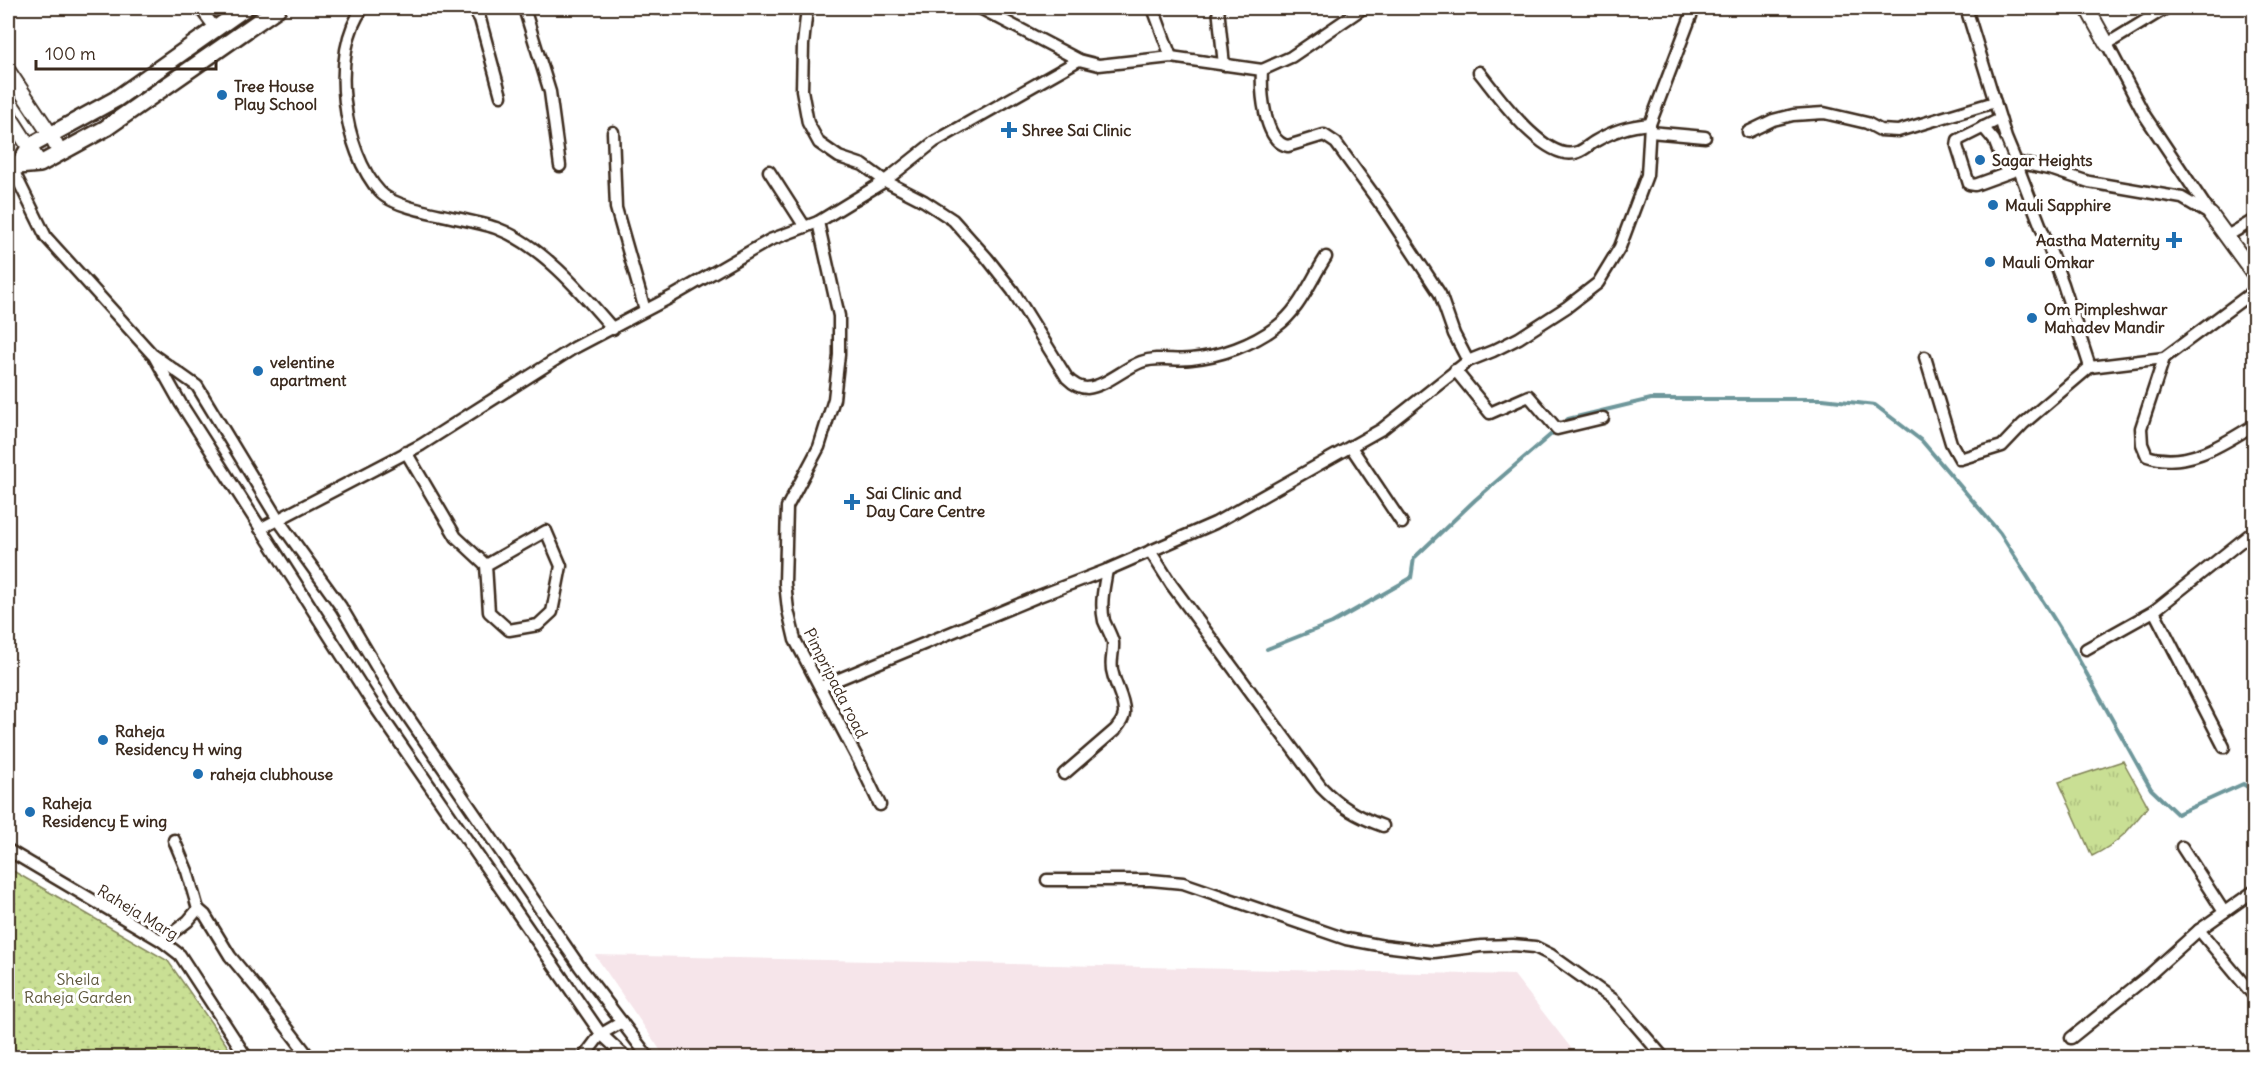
<svg xmlns="http://www.w3.org/2000/svg" width="2262" height="1065" viewBox="0 0 2262 1065" font-family="Delius,sans-serif">
	<defs>
		<pattern id="grass-tufts" width="24" height="20" patternUnits="userSpaceOnUse" patternTransform="scale(1.5)"><rect width="24" height="20" fill="#c9df94"/><path d="M3 7l-1-3M5 7V3M7 7l1-3M15 17l-1-3M17 17v-4M19 17l1-3" fill="none" stroke="#aec07f"/></pattern>
		<pattern id="park-dots" width="8" height="8" patternUnits="userSpaceOnUse" patternTransform="scale(1.5)"><rect width="8" height="8" fill="#c9df94"/><path d="M2 2h.1M6 6h.1" fill="none" stroke="#aec07f" stroke-width="1.8" stroke-linecap="round"/></pattern>
	</defs>
	<rect width="100%" height="100%" fill="#fff"/>
	<filter id="ink" filterUnits="userSpaceOnUse"><feTurbulence type="fractalNoise" baseFrequency=".0167" numOctaves="2"/><feDisplacementMap in="SourceGraphic" scale="12" xChannelSelector="R" yChannelSelector="G"/><feConvolveMatrix kernelMatrix="1 2 1 2 8 2 1 2 1" color-interpolation-filters="sRGB"/></filter>
	<g filter="url(#ink)">
		<path fill="#f6e5ea" d="M595,955L1514,975L1578,1057H665Z"/>
		<path fill="url(#grass-tufts)" stroke="#828459" stroke-width="1.5" d="M2123,761L2148,806C2129,830 2119,843 2092,856L2059,782Z"/>
		<path fill="url(#park-dots)" stroke="#828459" stroke-width="1.5" d="M8,868L168,961L235,1057H8Z"/>
		<g fill="none" stroke-linecap="round" stroke-linejoin="round">
			<g stroke="#6e979b" stroke-width="4">
				<path d="M1563,424L1568,419L1651,399H1823L1875,405L1922,441L2000,533L2070,644L2151,789L2177,814L2243,784L2254,791"/>
				<path d="M1267,649L1332,623L1411,578L1414,558L1475,500L1555,431"/>
			</g>
			<g stroke="#3b2a1e" stroke-width="15">
				<g id="minor">
					<path d="M200,8L215,28"/>
					<path d="M363,8C329,52 343,152 380,192C398,212 467,217 496,228C542,245 582,293 613,329"/>
					<path d="M473,8L480,19L501,96"/>
					<path d="M524,8L550,92L560,166"/>
					<path d="M655,8H662"/>
					<path d="M807,8L803,45L802,90L808,123L819,143L839,157L863,165L885,181L924,201L953,220L987,258L1013,291L1067,378C1073,384 1079,388 1087,388C1106,386 1123,369 1141,362C1157,356 1174,361 1191,359C1221,356 1252,345 1276,327C1300,310 1310,281 1326,257"/>
					<path d="M980,8L1079,60L1099,65L1171,57L1262,70L1291,57L1363,8"/>
					<path d="M1153,8L1171,57"/>
					<path d="M1218,8L1224,65"/>
					<path d="M1966,8L2006,138L2016,162L2053,170L2089,182L2182,198L2211,215"/>
					<path d="M2166,8L2107,44L2145,116L2210,213"/>
					<path d="M1262,70C1261,88 1263,142 1288,146L1324,135L1336,143L1384,209L1440,294L1454,334L1468,361"/>
					<path d="M1479,72C1497,94 1546,165 1578,152C1584,150 1589,145 1594,142C1613,131 1628,126 1650,124"/>
					<path d="M2000,119L1958,140L1957,146L1969,184L1975,185L2019,169"/>
					<path d="M1983,127L1994,140L2007,173"/>
					<path d="M613,132L616,208L645,310"/>
					<path d="M1650,132L1705,137"/>
					<path d="M1748,132L1773,120L1793,115L1824,113L1867,123L1880,130L1898,131L1995,102"/>
					<path d="M2016,162L2063,284L2090,367"/>
					<path d="M13,170L46,237L152,354L197,386L279,521L341,607L393,695L580,967L649,1058"/>
					<path d="M769,171L805,227"/>
					<path d="M818,222L839,316V355L834,399L819,447L787,507L785,583L788,610L795,640L861,765L880,805"/>
					<path d="M2227,236L2254,220"/>
					<path d="M154,356L181,404L371,701L601,1034L627,1058"/>
					<path d="M1925,357L1951,443L1960,459L2002,446L2023,424L2090,367L2164,358L2254,291"/>
					<path d="M2164,358L2141,428L2142,444L2147,456C2186,469 2222,445 2254,425"/>
					<path d="M1455,370L1490,413L1529,396L1557,429L1603,418"/>
					<path d="M1351,447L1402,523"/>
					<path d="M406,452L456,537L486,565L546,531L561,566L552,612L538,625L509,630L489,612L486,565"/>
					<path d="M260,529L421,445L574,348L673,296L770,240L818,222L885,181L934,142L1079,60"/>
					<path d="M1150,551L1171,584L1321,787C1339,806 1358,817 1383,826"/>
					<path d="M2154,611L2224,747"/>
					<path d="M2086,649L2154,611L2254,531"/>
					<path d="M820,687L1039,596L1107,570L1215,523L1382,429L1468,361L1493,351L1519,338L1567,307L1598,283L1620,247L1647,175L1650,124L1694,8"/>
					<path d="M1064,774L1115,730C1119,725 1123,721 1124,714C1125,701 1116,687 1113,674C1109,663 1114,654 1113,642C1111,635 1107,628 1104,621C1100,603 1104,587 1107,570"/>
					<path d="M2182,847L2224,912"/>
					<path d="M8,850L162,941L180,955L247,1058"/>
					<path d="M1047,880H1151L1183,883L1346,939L1384,946L1434,952L1481,946L1513,945L1535,947L1551,955L1614,1000L1664,1058"/>
					<path d="M198,909L205,915L230,956L259,991L310,1058"/>
					<path d="M2199,930L2254,996"/>
					<path d="M162,941L188,921L198,909L187,871L174,840"/>
					<path d="M2071,1038L2148,976L2199,930L2254,891"/>
					<path d="M583,1058L601,1034L622,1022"/>
				</g>
			</g>
			<g stroke="#3b2a1e" stroke-width="18">
				<g id="tertiary">
					<path d="M2087,8L2107,44"/>
					<path d="M8,71L50,134L60,153"/>
					<path d="M8,114L40,164"/>
					<path d="M2211,215L2254,274"/>
				</g>
			</g>
			<g stroke="#3b2a1e" stroke-width="20">
				<g id="secondary">
					<path d="M18,166L40,164L106,128L278,8"/>
					<path d="M8,174L18,166L30,146L116,99L245,8"/>
				</g>
			</g>
			<use href="#minor" stroke="#fff" stroke-width="10"/>
			<use href="#tertiary" stroke="#fff" stroke-width="14"/>
			<use href="#secondary" stroke="#fff" stroke-width="15"/>
		</g>
	</g>
	<g fill="#1f6fb2" stroke="#fff" stroke-width="2">
		<circle cx="222" cy="95" r="6"/>
		<path d="M1006 121h6v6h6v6h-6v6h-6v-6h-6v-6h6z"/>
		<circle cx="1980" cy="160" r="6"/>
		<circle cx="1993" cy="205" r="6"/>
		<path d="M2171 231h6v6h6v6h-6v6h-6v-6h-6v-6h6z"/>
		<circle cx="1990" cy="262" r="6"/>
		<circle cx="2032" cy="318" r="6"/>
		<circle cx="258" cy="371" r="6"/>
		<path d="M849 493h6v6h6v6h-6v6h-6v-6h-6v-6h6z"/>
		<circle cx="103" cy="740" r="6"/>
		<circle cx="198" cy="774" r="6"/>
		<circle cx="30" cy="812" r="6"/>
	</g>
	<g text-anchor="middle" dominant-baseline="central" stroke-width="6" stroke-linejoin="round" paint-order="stroke">
		<g font-size="16" font-weight="bold" fill="#3b2a1e" stroke="#fff" text-anchor="start">
			<text x="234" y="86">Tree House<tspan x="234" dy="18">Play School</tspan></text>
			<text x="1022" y="130">Shree Sai Clinic</text>
			<text x="1992" y="160">Sagar Heights</text>
			<text x="2005" y="205">Mauli Sapphire</text>
			<text x="2160" y="240" text-anchor="end">Aastha Maternity</text>
			<text x="2002" y="262">Mauli Omkar</text>
			<text x="2044" y="309">Om Pimpleshwar<tspan x="2044" dy="18">Mahadev Mandir</tspan></text>
			<text x="270" y="362">velentine<tspan x="270" dy="18">apartment</tspan></text>
			<text x="866" y="493">Sai Clinic and<tspan x="866" dy="18">Day Care Centre</tspan></text>
			<text x="115" y="731">Raheja<tspan x="115" dy="18">Residency H wing</tspan></text>
			<text x="210" y="774">raheja clubhouse</text>
			<text x="42" y="803">Raheja<tspan x="42" dy="18">Residency E wing</tspan></text>
		</g>
		<g font-size="16" fill="#3b2a1e" stroke="#fff">
			<text transform="translate(836 683) rotate(63)">Pimpripada road</text>
			<text transform="translate(138 912) rotate(31)">Raheja Marg</text>
		</g>
		<g font-size="16" fill="#5e573c" stroke="#fff">
			<text x="78" y="979">Sheila<tspan x="78" dy="18">Raheja Garden</tspan></text>
		</g>
	</g>
	<rect width="2262" height="1065" fill="none" stroke="#fff" stroke-width="30"/>
	<rect x="15" y="15" width="2232" height="1035" fill="none" stroke="#3b2a1e" stroke-width="2" filter="url(#ink)"/>
	<path d="M36 60v9h180v-9" fill="none" stroke="#3b2a1e" stroke-width="3"/>
	<text x="45" y="60" font-size="18" fill="#3b2a1e" stroke="#ffffff" stroke-width="4.5" paint-order="stroke">100 m</text>
</svg>
